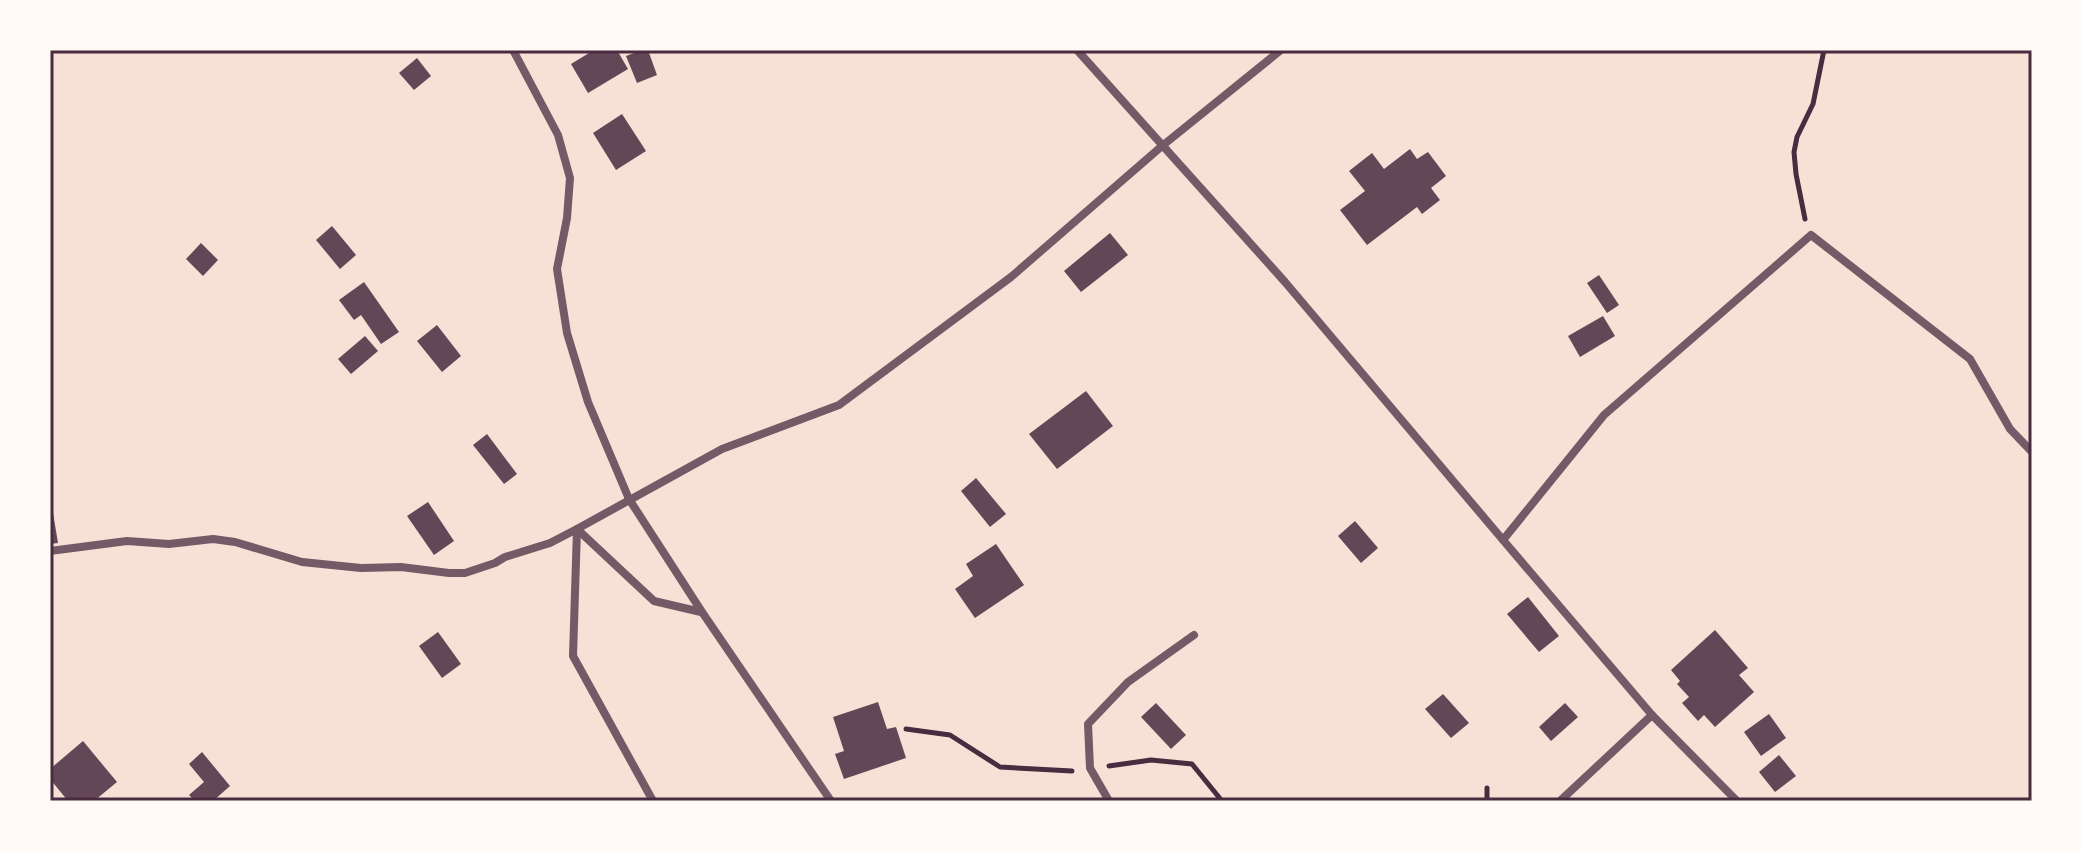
<svg xmlns="http://www.w3.org/2000/svg" width="2082" height="851" viewBox="0 0 2082 851" font-family="'DejaVu Sans',sans-serif">
	<rect width="100%" height="100%" fill="#f7e1d7"/>
	<g fill="#644757">
		<path d="M594,50H617L628,69L588,93L571,64Z"/>
		<path d="M642,50H648L657,75L637,83L626,56Z"/>
		<path d="M417,58L431,76L414,90L399,73Z"/>
		<path d="M622,114L646,151L616,170L593,133Z"/>
		<path d="M1410,149L1417,159L1428,152L1446,176L1431,188L1440,200L1422,214L1417,207L1367,245L1340,210L1365,191L1349,171L1372,153L1384,169Z"/>
		<path d="M332,226L356,255L340,269L316,240Z"/>
		<path d="M1110,233L1128,255L1081,292L1064,271Z"/>
		<path d="M201,243L218,260L203,276L186,259Z"/>
		<path d="M1599,275L1619,305L1607,313L1587,283Z"/>
		<path d="M364,282L399,332L381,344L361,315L354,320L339,300Z"/>
		<path d="M1603,316L1615,336L1580,357L1568,336Z"/>
		<path d="M437,325L461,356L442,372L417,341Z"/>
		<path d="M365,336L378,351L351,374L338,359Z"/>
		<path d="M1086,391L1113,426L1057,469L1029,434Z"/>
		<path d="M487,434L517,474L504,484L473,445Z"/>
		<path d="M976,478L1006,514L990,527L961,491Z"/>
		<path d="M50,494L58,543L50,544Z"/>
		<path d="M428,502L454,541L434,555L407,516Z"/>
		<path d="M1355,521L1378,548L1361,563L1338,536Z"/>
		<path d="M996,544L1024,585L975,618L955,589L973,576L966,564Z"/>
		<path d="M1528,597L1559,636L1539,652L1507,614Z"/>
		<path d="M1715,630L1748,668L1739,675L1754,692L1715,727L1704,715L1698,721L1682,703L1689,697L1677,684L1680,681L1671,670Z"/>
		<path d="M438,632L461,664L442,678L419,646Z"/>
		<path d="M1443,694L1469,723L1451,738L1425,709Z"/>
		<path d="M878,702L887,729L896,727L906,758L844,779L835,754L844,751L833,717Z"/>
		<path d="M1156,703L1186,735L1171,749L1141,717Z"/>
		<path d="M1565,703L1578,717L1551,741L1539,727Z"/>
		<path d="M1769,714L1786,738L1761,756L1744,732Z"/>
		<path d="M83,741L117,782L94,801H68L50,779V769Z"/>
		<path d="M202,752L230,786L213,801H195L189,795L204,782L189,764Z"/>
		<path d="M1779,755L1796,776L1775,792L1759,772Z"/>
	</g>
	<g fill="none" stroke-linecap="round" stroke-linejoin="round">
		<g stroke="#4a2c40" stroke-width="5">
			<path d="M1805,219L1796,174L1794,152L1797,137L1813,104L1824,50"/>
			<path d="M906,729L950,735L1000,767L1072,771"/>
			<path d="M1109,766L1151,760L1192,764L1222,801"/>
			<path d="M1487,788V801"/>
		</g>
		<g stroke="#755966" stroke-width="8">
			<path d="M513,50L558,135L570,178L567,218L557,269L567,333L588,402L629,499L702,612L831,801"/>
			<path d="M1077,50L1285,282L1503,540"/>
			<path d="M50,551L127,541L169,544L213,539L235,542L302,562L361,568L401,567L449,573H465L495,563L505,557L550,543L577,529L654,601L701,612"/>
			<path d="M1652,715L1737,801"/>
			<path d="M653,801L573,656L577,529L722,449L839,405L1011,277L1162,146L1281,50"/>
			<path d="M1109,801L1090,768L1088,724L1128,682L1194,635"/>
			<path d="M1560,801L1652,715L1503,540L1604,415L1811,235L1970,359L2010,429L2032,452"/>
		</g>
	</g>
	<rect width="2082" height="851" fill="none" stroke="#fffaf5" stroke-width="104"/>
	<rect x="52" y="52" width="1978" height="747" fill="none" stroke="#4a2c40" stroke-width="3"/>
</svg>
